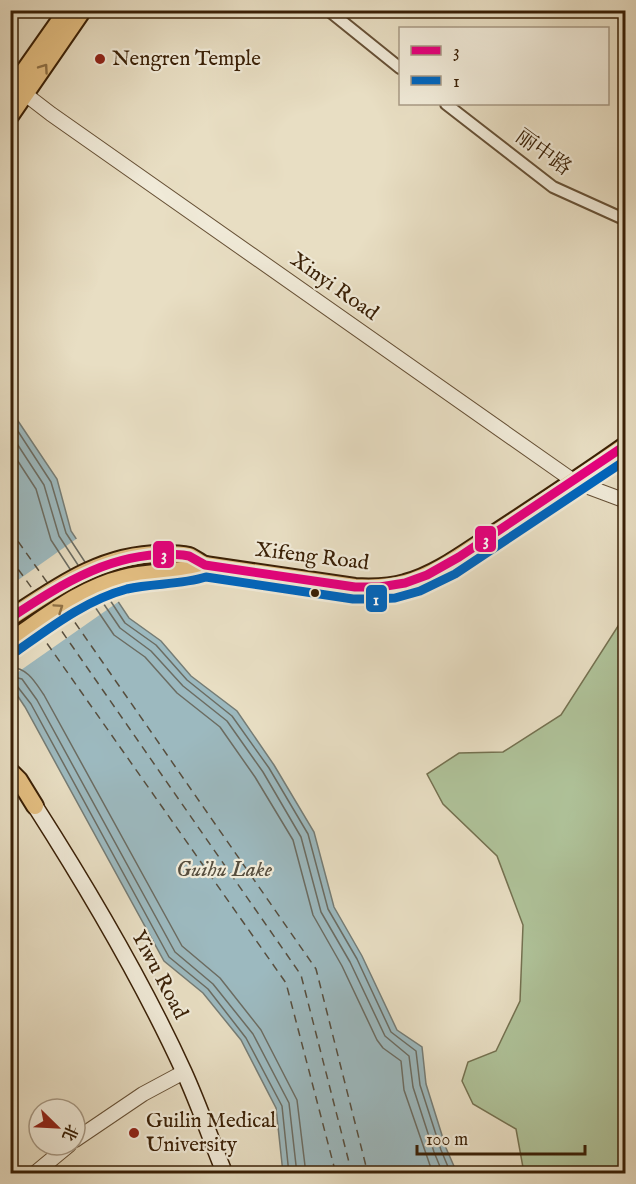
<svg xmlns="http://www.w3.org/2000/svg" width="636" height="1184" viewBox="0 0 636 1184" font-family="'IM FELL English','Noto Serif SC',serif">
	<rect width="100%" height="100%" fill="#e8dec3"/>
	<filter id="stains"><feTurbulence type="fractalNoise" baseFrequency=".00333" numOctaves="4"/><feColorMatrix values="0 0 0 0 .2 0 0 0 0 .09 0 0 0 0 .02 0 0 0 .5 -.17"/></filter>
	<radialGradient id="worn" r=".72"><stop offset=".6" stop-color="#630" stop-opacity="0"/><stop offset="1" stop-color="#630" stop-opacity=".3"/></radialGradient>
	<path fill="#afc299" stroke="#747150" stroke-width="1.5" d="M625,618V1173H524L516,1129L473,1104L462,1081L468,1062L496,1051L520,1001L523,925L497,856L443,804L427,774L459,753L503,752L561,715L620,623Z"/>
	<path fill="#9cb9bf" stroke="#757c75" stroke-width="1.5" d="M10,409L57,479L71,531L129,618L161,641L191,676L237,711L274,765L314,832L334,907L362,956L397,1030L422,1047L426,1084L446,1148L457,1173H283L276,1108L241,1040L203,993L164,961L25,707L11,686Z"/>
	<path fill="#e8dec3" d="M79,537L121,600L11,677V585Z"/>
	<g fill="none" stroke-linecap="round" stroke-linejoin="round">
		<g stroke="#6b6c62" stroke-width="1.5">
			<path d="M10,419L51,482L66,533L85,562"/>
			<path d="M10,433L44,485L59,536L78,565"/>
			<path d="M10,449L36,489L51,540L70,569"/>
			<path d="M106,594L125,623L156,645L187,680L232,716L269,768L308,834L328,909L357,959L391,1032L416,1051L420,1085L441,1150L451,1174"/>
			<path d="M99,597L120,628L151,651L183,686L227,721L263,772L301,837L321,912L350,962L385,1036L409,1056L413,1087L434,1152L443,1174"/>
			<path d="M91,601L114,635L145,657L177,693L220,727L255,777L293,840L313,915L342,966L377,1040L383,1048L401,1061L404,1090L433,1174"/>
			<path d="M10,667C28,668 35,682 44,695L182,946L220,978L261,1030L297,1100L306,1174"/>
			<path d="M10,676L22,679L37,700L175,952L213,984L253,1034L289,1103L297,1174"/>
			<path d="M10,684L17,686L31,704L169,957L208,989L246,1038L282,1106L289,1174"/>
		</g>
		<g stroke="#574e3e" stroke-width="1.5" stroke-dasharray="8 6" stroke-linecap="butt">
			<path d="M10,530L49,585"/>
			<path d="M10,558L34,591"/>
			<path d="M10,592L19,603"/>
			<path d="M67,611L316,969L368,1174"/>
			<path d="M54,620L301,975L352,1174"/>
			<path d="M39,632L286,983L336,1174"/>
		</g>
		<g stroke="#665035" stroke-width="14">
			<g id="minor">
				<path d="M328,10L400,68"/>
				<path d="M446,104L553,187L626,220"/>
			</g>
		</g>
		<g stroke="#665035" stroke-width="16">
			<g id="tertiary">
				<path d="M25,94L51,114L575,482L626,501"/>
				<path d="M75,1140L143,1094L184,1072"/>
				<path d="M34,1174L69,1145"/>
			</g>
		</g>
		<g stroke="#3a2006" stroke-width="18">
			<path id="secondary" d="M35,806C90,892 142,980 184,1072C199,1105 211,1140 225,1174"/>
		</g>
		<g stroke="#3a2006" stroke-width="20">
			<g id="primary">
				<path d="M10,91L67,10"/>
				<path d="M10,116L83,10"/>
				<path d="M10,618C57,587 102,554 161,554C170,554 181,554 189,556C194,558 200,563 205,565L355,587C373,588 388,588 405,583C435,575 463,554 489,537C535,507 581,477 626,445"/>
				<path d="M10,641C46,617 81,588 123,578C150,571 178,574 205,565"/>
				<path d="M10,771L19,780L35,806"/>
			</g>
		</g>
		<use href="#minor" stroke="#f0ead8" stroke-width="10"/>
		<use href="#tertiary" stroke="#f0ead8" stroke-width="14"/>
		<use href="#secondary" stroke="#f0ead8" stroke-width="15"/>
		<use href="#primary" stroke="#e4bf82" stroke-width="16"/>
		<g stroke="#f0ead8" stroke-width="14">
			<path id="bus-1" d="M10,618C63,583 116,549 183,555L189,556L205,565L355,587H380L405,583L427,575L459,557L626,445"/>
		</g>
		<g stroke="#f0ead8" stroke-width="14">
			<path id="bus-2" d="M17,651C51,627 86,600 127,589C153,583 180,585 206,577L353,599H374L395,598L420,591L455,574L626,460"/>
		</g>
		<use href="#bus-1" stroke="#e5007d" stroke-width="9"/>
		<use href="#bus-2" stroke="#0065bd" stroke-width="9"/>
	</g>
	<defs><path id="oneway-chevron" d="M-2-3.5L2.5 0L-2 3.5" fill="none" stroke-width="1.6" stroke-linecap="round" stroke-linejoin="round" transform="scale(1.5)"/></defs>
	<g stroke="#8f7044">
		<use href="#oneway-chevron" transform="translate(44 68) rotate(-55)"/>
		<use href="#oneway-chevron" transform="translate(59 608) rotate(-34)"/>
	</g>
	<g fill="#8f2418" stroke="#f0ead8" stroke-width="2">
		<circle cx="100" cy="59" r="6"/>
		<circle cx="134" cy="1133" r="6"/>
	</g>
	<circle fill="#3a2006" stroke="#f0ead8" stroke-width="2" cx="315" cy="593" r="5"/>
	<g text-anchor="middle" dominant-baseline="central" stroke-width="4.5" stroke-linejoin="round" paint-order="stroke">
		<g font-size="21" fill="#3a2006" stroke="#f0ead8" text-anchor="start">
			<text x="112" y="59">Nengren Temple</text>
			<text x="146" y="1121">Guilin Medical<tspan x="146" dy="24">University</tspan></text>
		</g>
		<g font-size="21" fill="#3a2006" stroke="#f0ead8">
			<text transform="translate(543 153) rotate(36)">丽中路</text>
			<text transform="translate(334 287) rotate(35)">Xinyi Road</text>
			<text transform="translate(312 557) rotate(7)">Xifeng Road</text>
			<text transform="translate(159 975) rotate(62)">Yiwu Road</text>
		</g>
		<g font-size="22" font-style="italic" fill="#574e3e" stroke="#f0ead8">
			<text x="224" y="870">Guihu Lake</text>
		</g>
	</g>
	<g stroke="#f0ead8" stroke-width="2">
		<rect x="474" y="525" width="23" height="28" rx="6" fill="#e5007d"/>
		<rect x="152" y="540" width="23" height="29" rx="6" fill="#e5007d"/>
		<rect x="365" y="584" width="23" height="29" rx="6" fill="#0065bd"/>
	</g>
	<g font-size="16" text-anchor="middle" font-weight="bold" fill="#fff">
		<text x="486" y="545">3</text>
		<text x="164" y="560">3</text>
		<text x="376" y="605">1</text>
	</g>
	<rect width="636" height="1184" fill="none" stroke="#e8dec3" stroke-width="36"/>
	<rect x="12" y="12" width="612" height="1160" fill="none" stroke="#3a2006" stroke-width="3"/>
	<rect x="18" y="18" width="600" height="1148" fill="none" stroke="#3a2006" stroke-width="1.5"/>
	<rect x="399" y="27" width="210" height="78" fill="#f0ead8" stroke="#a79984" stroke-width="1.5"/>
	<rect x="411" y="46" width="30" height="9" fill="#e5007d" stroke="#a79984" stroke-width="1.5"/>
	<text x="453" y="57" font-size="18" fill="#3a2006">3</text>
	<rect x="411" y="76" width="30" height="9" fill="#0065bd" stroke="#a79984" stroke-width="1.5"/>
	<text x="453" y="87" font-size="18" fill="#3a2006">1</text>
	<g transform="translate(57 1127) rotate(114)"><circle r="28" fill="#f0ead8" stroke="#a79984" stroke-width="1.5"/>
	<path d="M0-4.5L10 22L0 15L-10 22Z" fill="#8f2418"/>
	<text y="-9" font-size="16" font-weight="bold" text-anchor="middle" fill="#3a2006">北</text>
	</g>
	<path d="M417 1145v9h168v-9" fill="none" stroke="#3a2006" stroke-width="3"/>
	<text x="426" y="1145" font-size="18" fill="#3a2006" stroke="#f0ead8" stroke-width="4.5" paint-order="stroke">100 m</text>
	<rect width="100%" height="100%" filter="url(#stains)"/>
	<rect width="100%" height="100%" fill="url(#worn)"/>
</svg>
